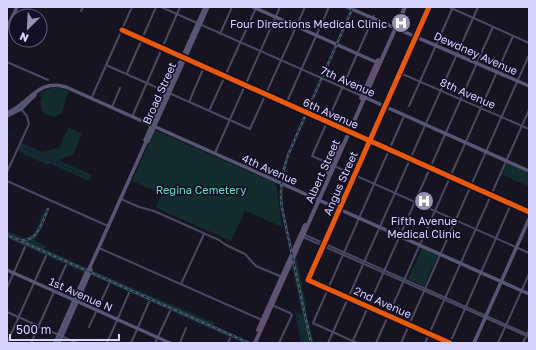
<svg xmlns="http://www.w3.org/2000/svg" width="536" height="350" viewBox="0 0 536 350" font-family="'Golos Text',sans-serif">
	<rect width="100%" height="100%" fill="#161421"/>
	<g fill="#132c2d">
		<path d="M51,88H59L69,91C62,106 66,124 43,113L40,102L42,98L39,95L46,90Z"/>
		<path d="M68,127L82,134L73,155L58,160L92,175L89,181L49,163L48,165L23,154L19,150L22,143L42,152L59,148Z"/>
		<path d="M157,131L275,183L277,188L282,227L245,211L231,241L156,208L162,194L132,181L154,132Z"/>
		<path d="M507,163L529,172V186L502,175Z"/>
		<path d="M43,213L46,215L35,241L46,246L45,249L87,268L85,273L7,238V230C12,233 17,236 22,237C35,242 39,222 43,213Z"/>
		<path d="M422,248L438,255L424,286L408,279Z"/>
		<path d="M296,256L306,304L305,309L314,343H301L295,312H298L299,314L302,313L293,271L290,270Z"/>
		<path d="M93,271L215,323L214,326L251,342L250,343H246L230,336L229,337L91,275Z"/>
	</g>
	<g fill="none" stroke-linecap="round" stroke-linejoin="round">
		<g stroke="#0d2144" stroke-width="1">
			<path d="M7,132L19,138"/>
			<path d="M23,148L88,177"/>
			<path d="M297,313L303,343"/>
		</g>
		<g stroke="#4a4962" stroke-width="2">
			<path d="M161,7L362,96"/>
			<path d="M429,7L308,280L450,343"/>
			<path d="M449,7L529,43"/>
			<path d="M81,11L83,7"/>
			<path d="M374,16L312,156L529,253"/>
			<path d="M122,30L529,212"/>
			<path d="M220,34L232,7"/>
			<path d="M7,62L48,80"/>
			<path d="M106,65L250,129L305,7"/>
			<path d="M127,73L156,7"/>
			<path d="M400,73L529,129"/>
			<path d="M91,99L132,7"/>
			<path d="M189,102L204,67"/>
			<path d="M286,104L329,7"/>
			<path d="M409,106L453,7"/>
			<path d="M112,107L120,88"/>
			<path d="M209,111L256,8"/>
			<path d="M132,117L180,7"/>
			<path d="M215,153L280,7"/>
			<path d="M7,172L29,124L27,116L21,109"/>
			<path d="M7,181L108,226"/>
			<path d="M121,199L139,207L154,211L219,240L226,245L245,254L256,266L282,277"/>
			<path d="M303,234L529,335"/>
			<path d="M303,237L529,337"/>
			<path d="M99,248L262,320"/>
			<path d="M181,284L204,234"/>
			<path d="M7,288L25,247"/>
			<path d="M272,305L290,313L292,315L279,343"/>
			<path d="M7,312L77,343"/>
			<path d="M89,327L109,284"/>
			<path d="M7,343L46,256"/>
			<path d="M31,343L66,265"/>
			<path d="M107,343L129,293"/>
			<path d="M131,343L149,302"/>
			<path d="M155,343L170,311"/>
			<path d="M180,343L186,328"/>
			<path d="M228,343L230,338"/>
			<path d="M328,343L478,7"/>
			<path d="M352,343L493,27"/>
			<path d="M357,343L313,323L404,116"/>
			<path d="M376,343L513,36"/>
			<path d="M401,343L529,55"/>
			<path d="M425,343L529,110"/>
			<path d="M450,343L511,204"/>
			<path d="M498,343L529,274"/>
			<path d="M523,343L529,330"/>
		</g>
		<g stroke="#575674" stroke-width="3.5">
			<path d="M253,7L378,63"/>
			<path d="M347,7L529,86"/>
			<path d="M7,28L17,7"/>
			<path d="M364,97L529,171"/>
			<path d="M7,113C29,104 38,78 66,87L529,294"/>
			<path d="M7,116L21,109L35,95"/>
			<path d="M146,142L148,141L208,7"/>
			<path d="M7,270L170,343"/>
			<path d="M55,343L87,271L90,267"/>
			<path d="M59,343L91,270L90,267L146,142L145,140L205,7"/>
			<path d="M474,343L529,219"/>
		</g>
		<g stroke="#5e5373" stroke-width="4">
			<path d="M361,98L378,60"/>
			<path d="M328,173L340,146"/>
			<path d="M258,330L305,225"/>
			<path d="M255,343L405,7"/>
		</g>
		<g stroke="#43596b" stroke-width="2.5">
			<g id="rail">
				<path d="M7,235L249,343"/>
				<path d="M19,240C38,243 42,222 48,209"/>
				<path d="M311,343L282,208C279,189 282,173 288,155L353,7"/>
			</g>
		</g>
		<use href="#rail" stroke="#130f26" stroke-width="1" stroke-dasharray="3" stroke-linecap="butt"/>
		<g stroke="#130f26" stroke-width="8">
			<g id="cycleway">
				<path d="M429,7L308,280L450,343"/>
				<path d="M122,30L529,212"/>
			</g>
		</g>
		<use href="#cycleway" stroke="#e8590c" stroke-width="5"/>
	</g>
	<defs>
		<g id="hospital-disc" transform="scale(1)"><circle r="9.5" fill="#9591b1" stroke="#130f26"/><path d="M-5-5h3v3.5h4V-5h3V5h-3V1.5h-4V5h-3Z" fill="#fff"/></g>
	</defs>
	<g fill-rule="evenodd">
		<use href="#hospital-disc" x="401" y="23"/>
		<use href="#hospital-disc" x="424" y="201"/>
	</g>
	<g text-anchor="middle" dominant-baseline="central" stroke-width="3.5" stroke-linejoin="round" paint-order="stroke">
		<g font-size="11" fill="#d9d4ff" stroke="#130f26" text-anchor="end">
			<text x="387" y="23">Four Directions Medical Clinic</text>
			<text x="424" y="220" text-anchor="middle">Fifth Avenue<tspan x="424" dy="13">Medical Clinic</tspan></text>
		</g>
		<g font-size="11" fill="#d9d4ff" stroke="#130f26">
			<text transform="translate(476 53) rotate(24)">Dewdney Avenue</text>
			<text transform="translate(348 81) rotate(24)">7th Avenue</text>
			<text transform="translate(159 93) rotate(-66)">Broad Street</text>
			<text transform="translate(468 93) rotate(24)">8th Avenue</text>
			<text transform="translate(331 113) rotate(24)">6th Avenue</text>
			<text transform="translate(270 169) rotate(24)">4th Avenue</text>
			<text transform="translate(322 171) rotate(-66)">Albert Street</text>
			<text transform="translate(340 183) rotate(-66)">Angus Street</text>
			<text transform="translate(81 294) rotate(24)">1st Avenue N</text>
			<text transform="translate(383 302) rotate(24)">2nd Avenue</text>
		</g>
		<g font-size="11" fill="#5fe0c0" stroke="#130f26">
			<text x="201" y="189">Regina Cemetery</text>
		</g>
	</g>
	<rect width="536" height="350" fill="none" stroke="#d9d4ff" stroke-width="16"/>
	<g transform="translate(28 28) rotate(204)"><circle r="19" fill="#130f26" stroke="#625e7d"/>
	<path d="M0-3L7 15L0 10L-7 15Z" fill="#9591b1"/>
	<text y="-6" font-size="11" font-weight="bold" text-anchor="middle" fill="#d9d4ff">N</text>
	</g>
	<path d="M10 334v6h109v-6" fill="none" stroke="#d9d4ff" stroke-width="2"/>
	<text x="16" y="334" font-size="12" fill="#d9d4ff" stroke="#130f26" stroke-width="3" paint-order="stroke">500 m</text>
</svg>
